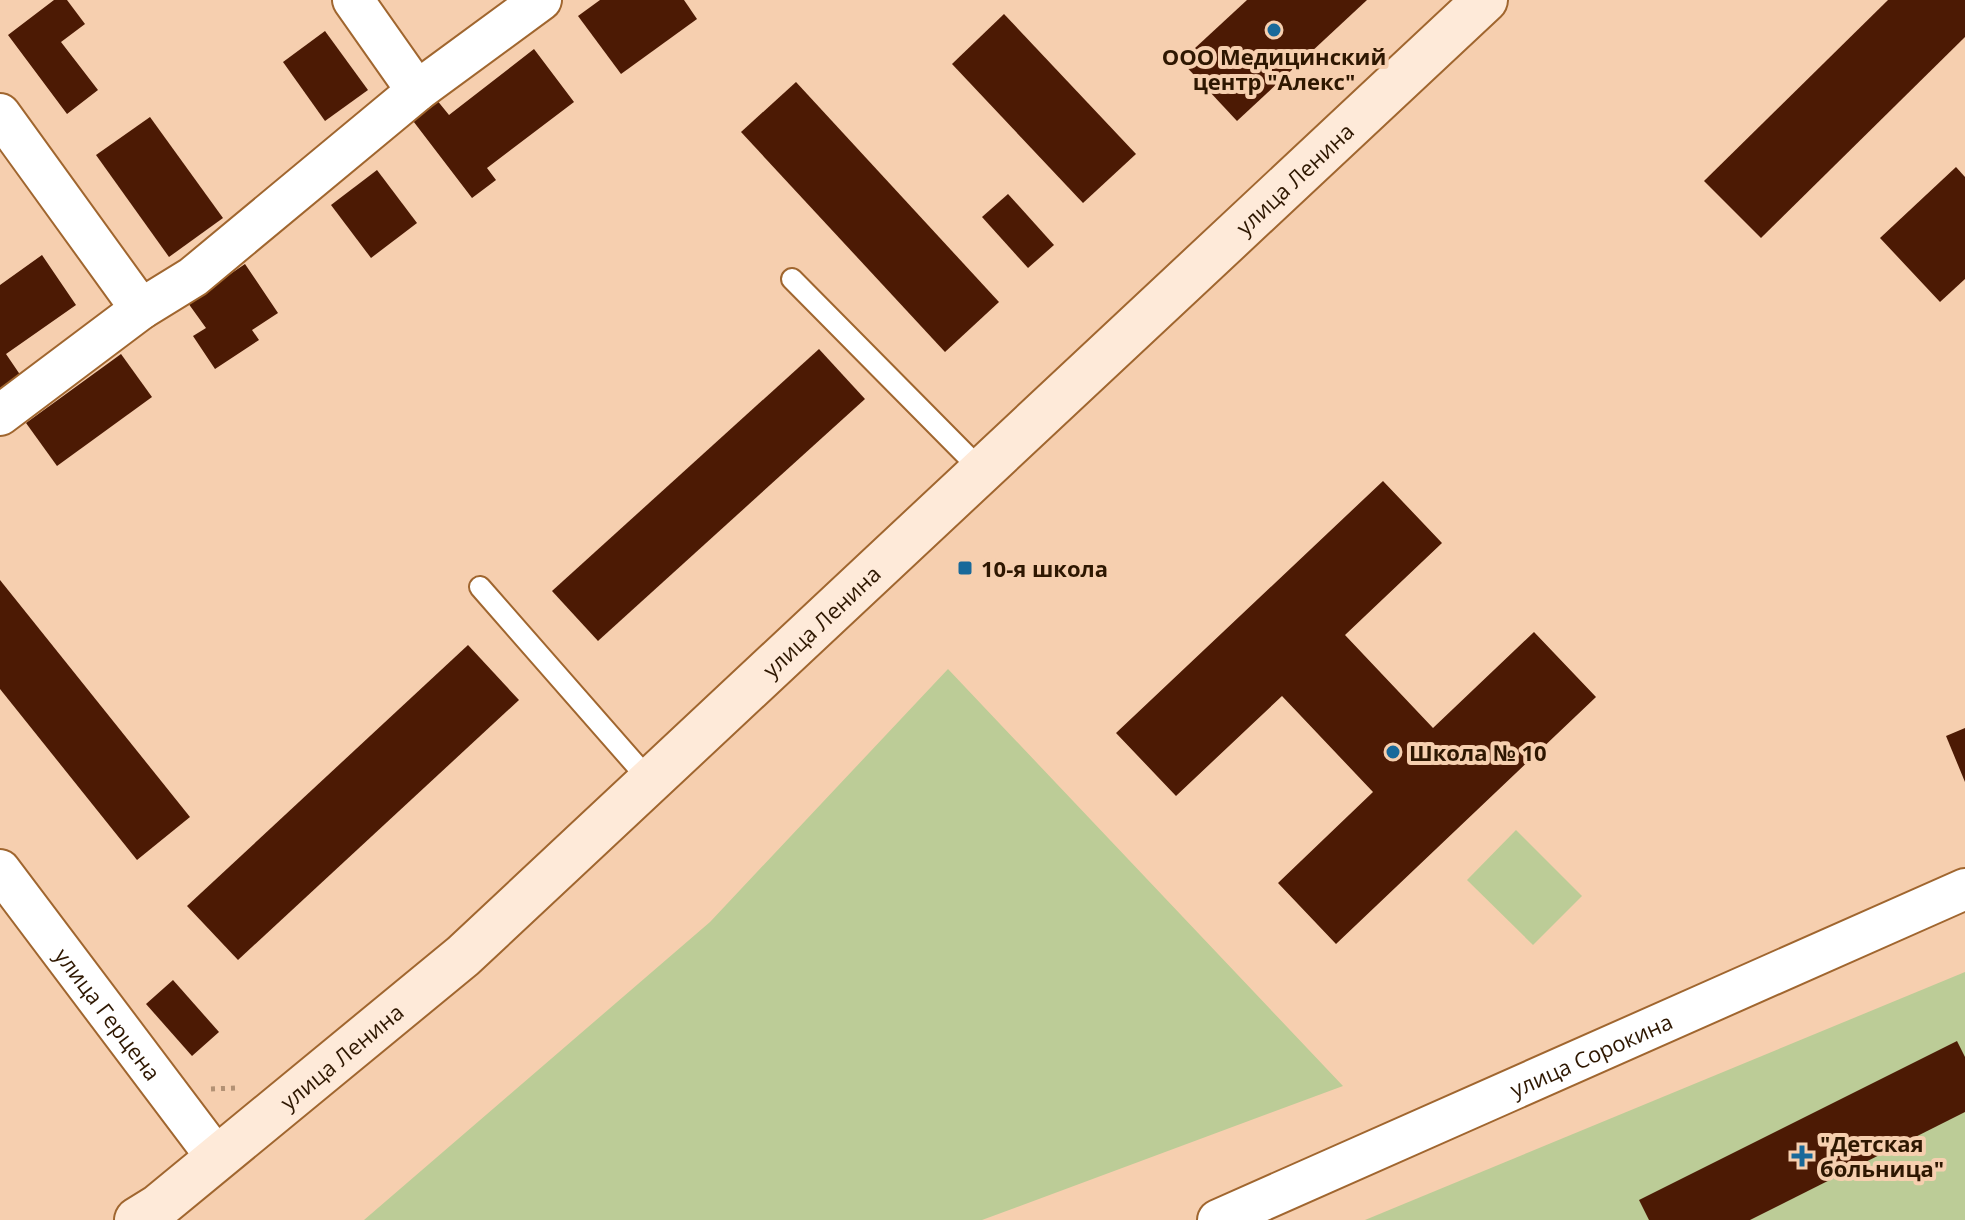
<svg xmlns="http://www.w3.org/2000/svg" width="1965" height="1220" viewBox="0 0 1965 1220" font-family="'Open Sans',sans-serif">
	<rect width="100%" height="100%" fill="#f6cfaf"/>
	<g fill="#bccc97">
		<path d="M948,669L1343,1086L982,1220H364L710,922Z"/>
		<path d="M1516,830L1582,896L1533,945L1467,880Z"/>
		<path d="M1965,972V1220H1365L1423,1196Z"/>
	</g>
	<g fill="#4c1a04">
		<path d="M54,0H67L85,24L61,42L98,90L67,114L8,35Z"/>
		<path d="M600,0H684L697,19L621,74L578,16Z"/>
		<path d="M1247,0H1367L1237,121L1181,61Z"/>
		<path d="M1888,0H1965V37L1761,238L1704,181Z"/>
		<path d="M1004,14L1136,154L1083,203L952,64Z"/>
		<path d="M325,31L368,90L325,121L283,62Z"/>
		<path d="M534,49L574,102L487,168L496,180L472,198L407,113L432,94L449,115Z"/>
		<path d="M796,82L999,302L945,352L741,132Z"/>
		<path d="M150,117L223,218L169,257L96,155Z"/>
		<path d="M1956,167L1965,177V279L1940,302L1880,238Z"/>
		<path d="M377,170L417,223L371,258L331,205Z"/>
		<path d="M1008,194L1054,245L1028,268L982,217Z"/>
		<path d="M42,255L76,305L6,354L23,379L0,395V285Z"/>
		<path d="M245,264L278,313L252,330L259,340L215,369L193,336L206,328L188,303Z"/>
		<path d="M819,349L865,399L598,641L552,591Z"/>
		<path d="M121,354L152,397L57,466L26,423Z"/>
		<path d="M1383,481L1442,543L1345,635L1433,728L1534,632L1596,697L1336,944L1278,883L1373,792L1282,696L1176,796L1116,733Z"/>
		<path d="M0,580L190,817L137,860L0,689Z"/>
		<path d="M468,645L519,700L238,960L187,906Z"/>
		<path d="M1965,728V782L1946,736Z"/>
		<path d="M173,980L219,1032L192,1056L146,1004Z"/>
		<path d="M1957,1041L1965,1057V1112L1750,1220H1649L1639,1200Z"/>
	</g>
	<g fill="none" stroke-linecap="round" stroke-linejoin="round">
		<g stroke="#a0662f" stroke-width="24">
			<g id="service">
				<path d="M792,279L982,471"/>
				<path d="M480,587L650,781"/>
			</g>
		</g>
		<g stroke="#a0662f" stroke-width="44">
			<g id="minor">
				<path d="M353,0L417,91"/>
				<path d="M0,114L141,309"/>
				<path d="M0,415L141,309L193,277L417,91L541,0"/>
				<path id="s1" d="M0,870L217,1158"/>
				<path id="s2" d="M1218,1220L1965,889"/>
			</g>
		</g>
		<g stroke="#a0662f" stroke-width="48">
			<g id="secondary">
				<path id="s3" d="M137,1220L158,1207L463,956L1485,0"/>
			</g>
		</g>
		<path stroke="#b29174" stroke-width="5" stroke-dasharray="4 6" stroke-linecap="butt" d="M211,1089L237,1088"/>
		<use href="#service" stroke="#fff" stroke-width="20"/>
		<use href="#minor" stroke="#fff" stroke-width="40"/>
		<use href="#secondary" stroke="#feead9" stroke-width="44"/>
	</g>
	<g fill="#18699a" stroke="#f6cfaf" stroke-width="3">
		<circle cx="1274" cy="30" r="8"/>
		<rect x="957" y="560" width="16" height="16" rx="4"/>
		<circle cx="1393" cy="752" r="8"/>
		<path d="M1798 1144h8v8h8v8h-8v8h-8v-8h-8v-8h8z"/>
	</g>
	<g text-anchor="middle" dominant-baseline="central" stroke-width="8" stroke-linejoin="round" paint-order="stroke">
		<g font-size="22" font-weight="bold" fill="#2e1701" stroke="#f6cfaf" text-anchor="start">
			<text x="1274" y="56" text-anchor="middle">ООО Медицинский<tspan x="1274" dy="25">центр "Алекс"</tspan></text>
			<text x="981" y="568">10-я школа</text>
			<text x="1409" y="752">Школа № 10</text>
			<text x="1820" y="1143">"Детская<tspan x="1820" dy="25">больница"</tspan></text>
		</g>
		<g font-size="22" fill="#2e1701" stroke="#f6cfaf">
			<text stroke="none"><textPath href="#s3" startOffset="1558">улица Ленина</textPath></text>
			<text stroke="none"><textPath href="#s3" startOffset="910">улица Ленина</textPath></text>
			<text stroke="none"><textPath href="#s1" startOffset="180">улица Герцена</textPath></text>
			<text stroke="none"><textPath href="#s2" startOffset="408">улица Сорокина</textPath></text>
			<text stroke="none"><textPath href="#s3" startOffset="262">улица Ленина</textPath></text>
		</g>
	</g>
</svg>
